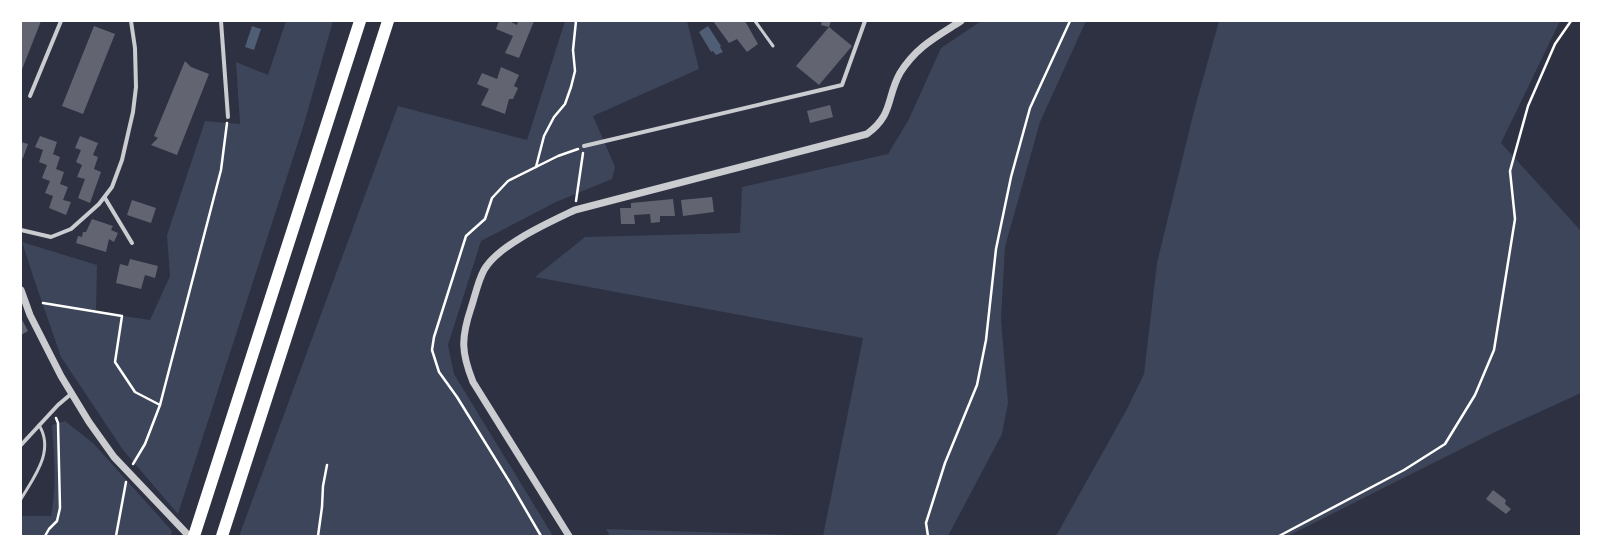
<svg xmlns="http://www.w3.org/2000/svg" width="1602" height="557" viewBox="0 0 1602 557" font-family="Bitter,serif">
	<rect width="100%" height="100%" fill="#2d3142"/>
	<g fill="#3c4559">
		<path d="M286,21H333L304,124L178,514L123,450L61,357L34,279L22,242L97,265L96,312L150,320L170,276L167,235L205,121L240,124L236,62L268,75Z"/>
		<path d="M565,21H687L699,69L593,116L615,167L612,179L556,202L481,241L448,345L454,374L553,536H239L398,106L527,140Z"/>
		<path d="M981,21H1086L1040,122L1005,247L1001,320L1008,403L1002,434L948,536H823L863,338L535,277L585,237L740,233L742,187L888,154L908,121L941,48Z"/>
		<path d="M1219,21H1560L1501,143L1581,231V393L1493,433L1288,536H1056L1127,409L1144,374L1157,263L1194,111Z"/>
		<path d="M65,421L94,444L172,531L171,536H21V516H51C57,485 54,455 52,425Z"/>
		<path d="M606,529L823,536H610Z"/>
	</g>
	<g fill="#4f5d75">
		<path d="M252,26L261,29L254,50L245,47Z"/>
		<path d="M708,26L721,46L720,47L723,52L716,55L713,51L711,52L699,32Z"/>
	</g>
	<g fill="#626471">
		<path d="M21,21H41L21,72Z"/>
		<path d="M499,21H509L517,25L518,21H534L519,58L505,53L513,36L496,29Z"/>
		<path d="M713,21H745L758,44L747,52L737,39L729,43Z"/>
		<path d="M822,21H831L829,27L821,25Z"/>
		<path d="M94,26L115,34L83,114L62,106Z"/>
		<path d="M829,27L852,46L819,85L796,66Z"/>
		<path d="M185,61L191,67L209,74L177,155L151,145L158,138L154,136Z"/>
		<path d="M501,67L519,75L514,86L518,88L513,99H509L505,114L481,105L489,89L477,84L482,73L497,79Z"/>
		<path d="M830,105L833,117L810,123L807,111Z"/>
		<path d="M40,136L57,142L53,154L60,157L56,169L64,172L60,184L68,187L63,200L71,202L66,215L49,208L53,196L45,193L50,181L42,178L47,165L39,162L43,150L35,147Z"/>
		<path d="M80,136L98,143L93,155L98,157L94,169L101,172L90,203L78,198L85,179L77,177L82,165L76,162L81,150L75,148Z"/>
		<path d="M21,142L28,144L23,158L21,157Z"/>
		<path d="M712,197L714,212L683,216L681,200Z"/>
		<path d="M673,199L675,216H660V222L651,223L650,214L634,215L635,224H621L620,208H631V203Z"/>
		<path d="M132,200L156,208L151,223L127,215Z"/>
		<path d="M92,219L113,226L111,230L118,233L114,242L109,239L106,252L76,243L78,236L82,237L83,232H86Z"/>
		<path d="M130,259L158,266L155,278L145,275L141,289L116,283L120,264L128,266Z"/>
		<path d="M21,318L28,331L21,335Z"/>
		<path d="M1493,490L1506,500L1505,504L1511,509L1506,514L1486,499Z"/>
	</g>
	<g fill="none" stroke-linecap="round" stroke-linejoin="round">
		<g stroke="#fff" stroke-width="2.5">
			<path d="M536,167L544,136L554,117L565,104L571,87L575,71L573,50L576,21"/>
			<path d="M576,201L583,153"/>
			<path d="M43,303L122,316L115,362L135,392L160,405L221,170L227,123"/>
			<path d="M133,464L145,444L160,405"/>
			<path d="M45,536L49,529L57,521L60,508L58,423L56,418"/>
			<path d="M116,536L126,482"/>
			<path d="M318,536L322,507L323,486L327,465"/>
			<path d="M541,536L509,481L457,397L439,372L432,350L434,337L466,236L485,219L492,198L508,181L558,156L578,149"/>
			<path d="M928,536L926,523L945,463L977,385L986,340L996,249L1011,177L1030,108L1070,21"/>
			<path d="M1279,536L1404,470L1445,444L1475,395L1494,350L1515,219L1510,171L1528,106L1555,44L1571,21"/>
		</g>
		<g stroke="#caccd0" stroke-width="3">
			<path d="M755,21L773,46"/>
			<path d="M21,499C34,477 55,451 39,425"/>
		</g>
		<g stroke="#caccd0" stroke-width="4">
			<path d="M221,21L228,117"/>
			<path d="M30,96L61,21"/>
			<path d="M584,146L842,85L865,21"/>
			<path d="M105,198L132,243"/>
			<path d="M21,230L51,237L71,229L99,204L112,187L122,160L133,112L136,87L135,48L131,21"/>
			<path d="M21,445L58,405L71,394"/>
		</g>
		<g stroke="#caccd0" stroke-width="7">
			<path d="M21,290L30,315L61,376L89,422L114,457L189,536"/>
			<path d="M569,536L473,382C461,352 461,338 471,308C475,296 478,281 484,270C498,245 550,222 575,210L867,134C894,114 886,98 900,73C916,47 936,37 961,21"/>
		</g>
		<g stroke="#fff" stroke-width="12">
			<path d="M194,536L360,21"/>
			<path d="M222,536L388,21"/>
		</g>
	</g>
	<rect width="1602" height="557" fill="none" stroke="#ffffff" stroke-width="44"/>
</svg>
